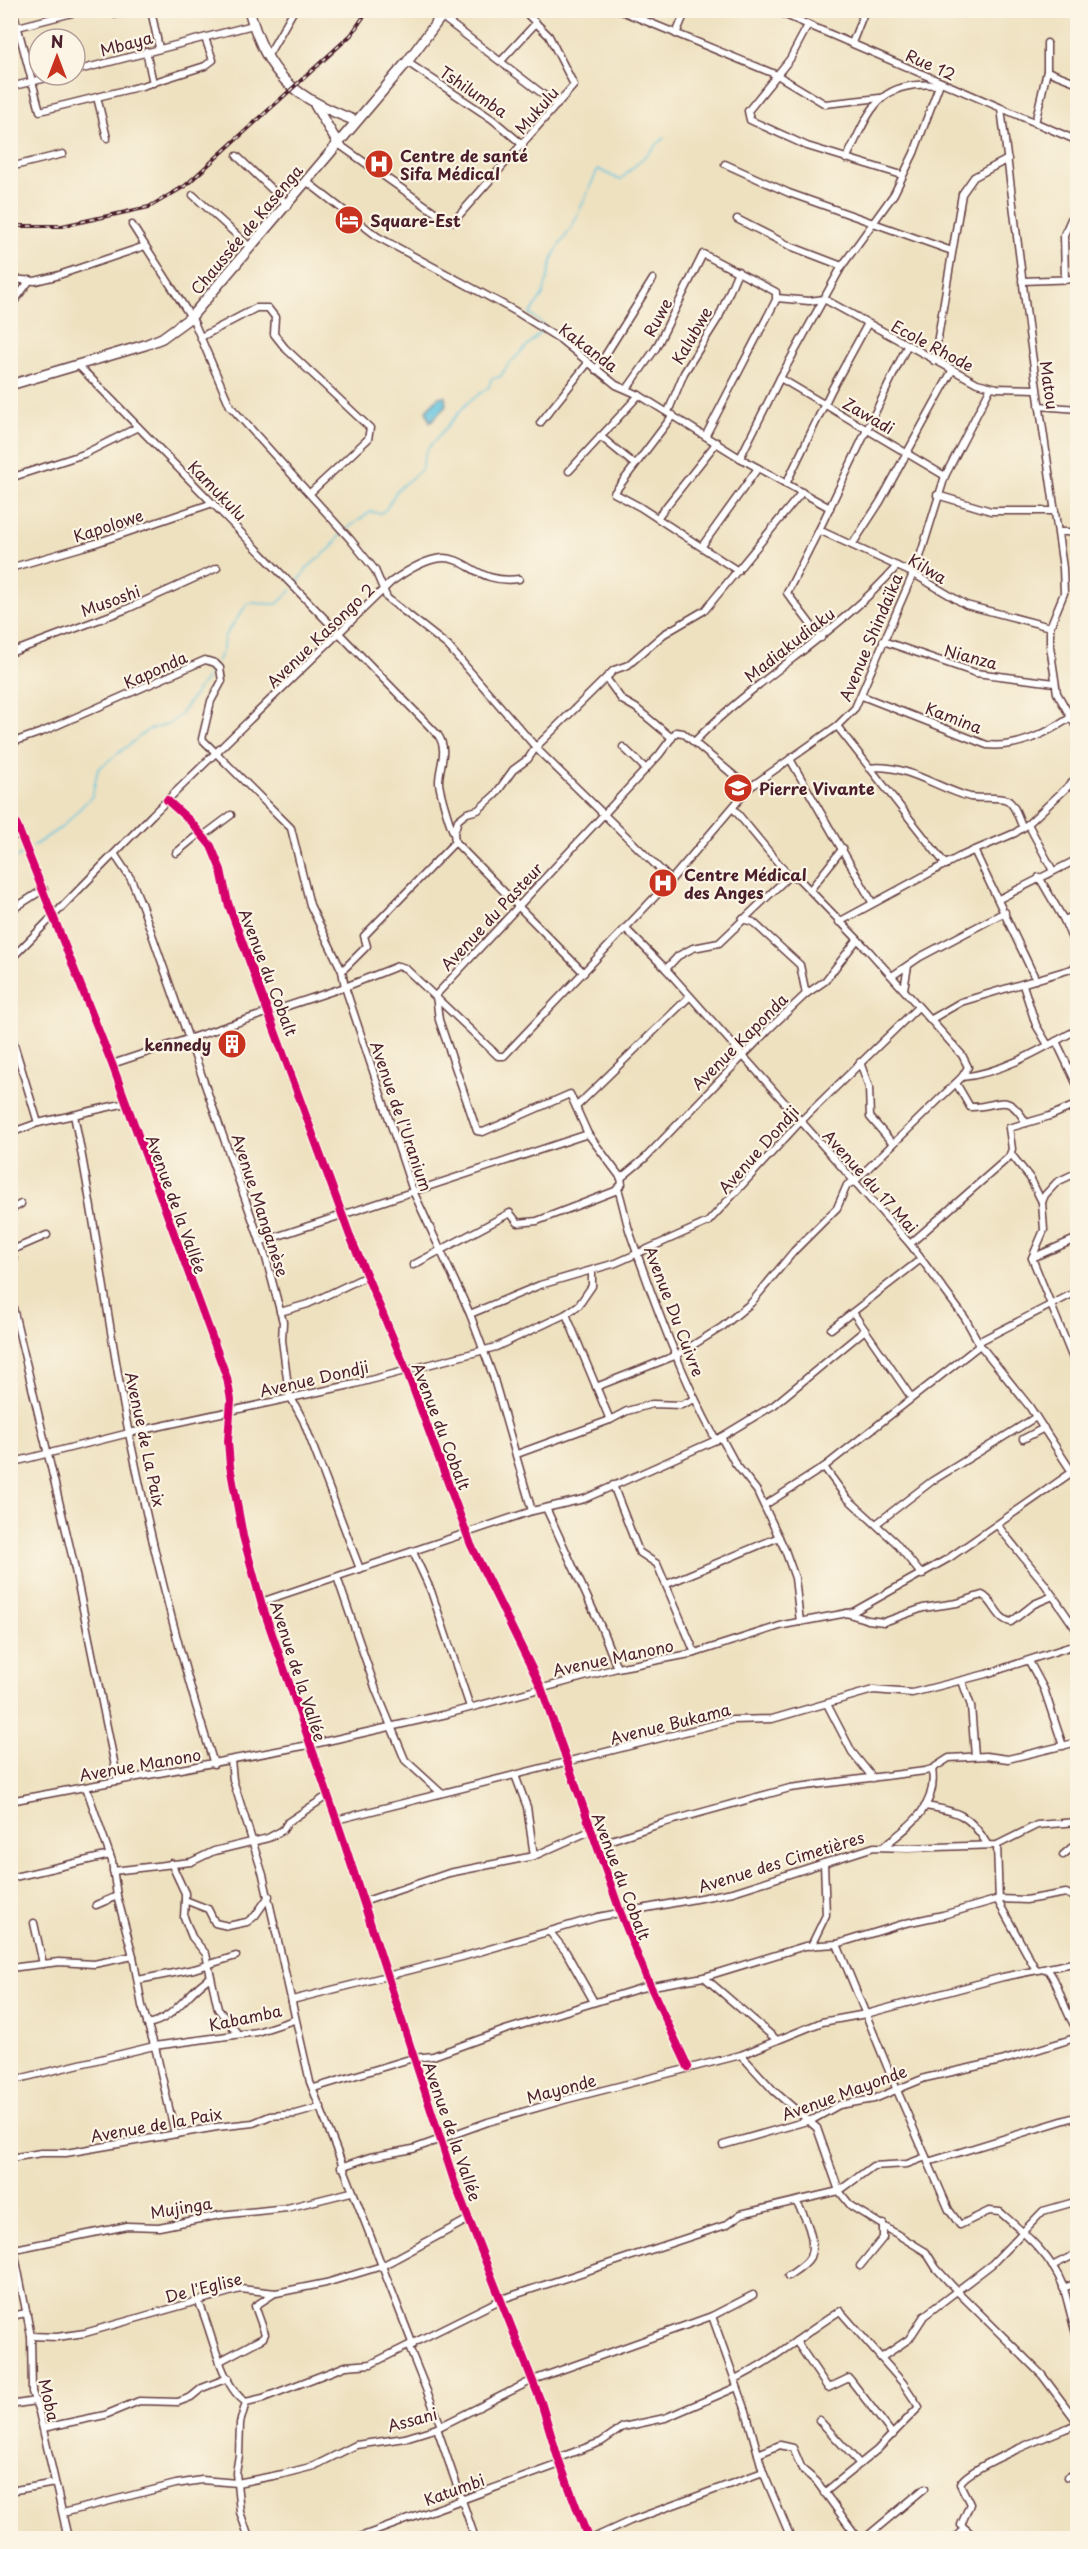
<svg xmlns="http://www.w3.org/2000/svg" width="1088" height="2549" viewBox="0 0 1088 2549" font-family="'Playpen Sans',sans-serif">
	<rect width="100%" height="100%" fill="#fcf5e5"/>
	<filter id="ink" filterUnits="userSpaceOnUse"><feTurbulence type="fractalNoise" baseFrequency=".0167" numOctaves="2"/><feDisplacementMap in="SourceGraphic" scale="12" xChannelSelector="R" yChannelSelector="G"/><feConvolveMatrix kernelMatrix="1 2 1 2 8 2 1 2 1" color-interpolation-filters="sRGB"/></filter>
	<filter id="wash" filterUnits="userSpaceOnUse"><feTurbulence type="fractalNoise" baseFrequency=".008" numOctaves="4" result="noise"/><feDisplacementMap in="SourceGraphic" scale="24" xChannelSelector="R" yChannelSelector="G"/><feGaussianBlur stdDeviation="1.35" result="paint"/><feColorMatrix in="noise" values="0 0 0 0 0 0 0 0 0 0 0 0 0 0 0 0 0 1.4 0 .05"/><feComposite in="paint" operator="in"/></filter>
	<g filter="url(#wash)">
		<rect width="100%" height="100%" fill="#eee1c0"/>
		<path fill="#61c3df" stroke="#567185" stroke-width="1.5" d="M445,396L446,406L430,422L426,410L439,397Z"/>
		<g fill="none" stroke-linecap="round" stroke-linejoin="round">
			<g stroke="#61c3df" stroke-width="1.5">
				<path d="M545,326L530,314L543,295L554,254L573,225L598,169L620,180L665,137"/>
				<path d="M344,531L370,512L381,513L386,509L397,490L421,470L426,451L467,403L489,387L491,379L500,377L508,365L543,330"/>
				<path d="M296,586L307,568L331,548L341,534"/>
				<path d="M217,662L223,649L224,637L248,603L277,604L292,590"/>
				<path d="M33,846L62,827L92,796L98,769L148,730L169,724L179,716L215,666"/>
				<path d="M10,862L24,853"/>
			</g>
		</g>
	</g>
	<g filter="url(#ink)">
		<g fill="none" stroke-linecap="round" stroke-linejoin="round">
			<g stroke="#633c41" stroke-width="9">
				<g id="street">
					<path d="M13,10L40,111L142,86L205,66L213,60L205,38"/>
					<path d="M110,10L115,14L134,10"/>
					<path d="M151,10L159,48"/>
					<path d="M619,10L777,75L825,104L880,98"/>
					<path d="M774,10L1078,141"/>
					<path d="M442,17L557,105"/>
					<path d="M808,25L790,59L748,111L750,120L807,146L902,175"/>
					<path d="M10,29L84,10"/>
					<path d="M676,34L686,10"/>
					<path d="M852,43L865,10"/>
					<path d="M146,51L153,83"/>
					<path d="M267,57L294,10"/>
					<path d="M502,60L536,23"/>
					<path d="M407,62L492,119L523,145"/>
					<path d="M75,71L253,25"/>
					<path d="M1047,71L1078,83"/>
					<path d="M10,87L59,75"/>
					<path d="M97,97L107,138"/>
					<path d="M1001,108L1029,333L1063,568L1064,593L1050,627V646L1057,693L1078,730"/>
					<path d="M1035,123L1047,71V43"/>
					<path d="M337,143L446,220L454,221L574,85L549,36L523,10"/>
					<path d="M237,156L287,204"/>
					<path d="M846,159C870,113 875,80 938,85"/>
					<path d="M725,164L789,193L952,251"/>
					<path d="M10,167L63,154"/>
					<path d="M306,181L378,237L515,311L561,340L616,385L639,395L740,458L830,508"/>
					<path d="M193,195L251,248"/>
					<path d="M737,219L790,246L842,266"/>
					<path d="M132,225L194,322L230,406L350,539L375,570L387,598L448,646L540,752L671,880"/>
					<path d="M10,279L35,281L56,276L145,246"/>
					<path d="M1065,280L1064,235L1078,203"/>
					<path d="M1022,281L1078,279"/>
					<path d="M777,298L809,301L824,299L977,383L997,388L1036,389"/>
					<path d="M10,307L30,280"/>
					<path d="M201,337L256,308H268L275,317L274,334L285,348L370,428L368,439L310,493"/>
					<path d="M907,346L819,530L912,573L966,605L1050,627"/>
					<path d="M934,361L962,194L974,177L1008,159"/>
					<path d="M78,365L438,735C449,751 439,765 439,782C439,789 450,827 454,833"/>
					<path d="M596,370L653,279"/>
					<path d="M780,378L945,476"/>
					<path d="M627,389L656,348L703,254L776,292V300L706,435"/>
					<path d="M1039,406L1078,409"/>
					<path d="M668,412L684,373L719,317L738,271"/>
					<path d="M673,415L614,493L640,507L738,571"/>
					<path d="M540,423L588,363"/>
					<path d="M600,436L634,464"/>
					<path d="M740,458L780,378L842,266L894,194L914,153L940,83"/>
					<path d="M569,471L639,395"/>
					<path d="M10,478L84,454L138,427"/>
					<path d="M786,484L832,389L867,325"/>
					<path d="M937,495L991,511H1055"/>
					<path d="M657,518L717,442"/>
					<path d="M819,530L787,593L821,638"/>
					<path d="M1059,532H1078"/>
					<path d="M852,545L880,502L952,371"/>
					<path d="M702,546L758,468"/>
					<path d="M10,568L93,544L213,503"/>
					<path d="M883,641L976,673L1055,683"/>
					<path d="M10,653L127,609L217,568"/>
					<path d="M606,678L622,700L636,708L672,738"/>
					<path d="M862,696L987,745C1018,748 1045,734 1070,718"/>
					<path d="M837,726L946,865"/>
					<path d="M694,742C757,677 838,634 897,566"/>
					<path d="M10,743L42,732L205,660L215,663L220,668L222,681L211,701L202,739L291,828L310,905L342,971L345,987L413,1191L470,1314L493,1376L532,1511"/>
					<path d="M623,747L646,769"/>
					<path d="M790,759L872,902"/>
					<path d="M869,768C906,763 936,788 970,797C981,799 998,796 1007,800C1015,804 1019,820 1023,828"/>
					<path d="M167,800L190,821L211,846L221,870L228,903L350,1236L406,1369L471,1545L541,1687L621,1914L647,1979L688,2067"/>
					<path d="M10,808L112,1064L227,1378L231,1400L228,1441L230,1466L243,1536L261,1602L341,1833L455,2184L541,2402L558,2458L588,2538"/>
					<path d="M1028,824L1053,871"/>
					<path d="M203,836L231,815"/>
					<path d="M10,838L21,833"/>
					<path d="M974,850L1036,980"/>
					<path d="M176,853L200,833"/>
					<path d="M115,855L131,879L142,906L266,1258L283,1322L282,1340L289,1394L303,1420L360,1569"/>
					<path d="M1039,877L1064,920L1078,953"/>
					<path d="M810,890L843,848"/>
					<path d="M999,899L1078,859"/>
					<path d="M10,911L44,889"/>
					<path d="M742,919L753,922L800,965L806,994"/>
					<path d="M1064,920L1078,914"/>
					<path d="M839,922L959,857L1015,833L1028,824L1078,777"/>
					<path d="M625,928L666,969L910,1244L965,1318L980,1345L1029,1406L1072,1472"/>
					<path d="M10,960L152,815L391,582C468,526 458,587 519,579"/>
					<path d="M666,969L678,956L693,948L719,943L789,876"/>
					<path d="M342,971L367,946L364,936L455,842"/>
					<path d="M584,973L455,842L454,833L458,820L467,813L478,810L495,795L513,770L528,759L536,747L614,670L628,665L664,634L705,610L802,492"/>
					<path d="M892,976L920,957L1005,912"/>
					<path d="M1023,985L1036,1025L1048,1045"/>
					<path d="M904,989L908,966"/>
					<path d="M930,1020L961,1002L1078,967"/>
					<path d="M10,1031L38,1123"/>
					<path d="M1056,1041L1078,1087"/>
					<path d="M860,1062L869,1087L870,1117L893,1144"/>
					<path d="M112,1064L345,987L398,966L405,968L498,1056H504L671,880L749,788L837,726L855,708L919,560L945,476L991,387"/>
					<path d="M962,1077C1002,1073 1042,1049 1078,1029"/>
					<path d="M956,1083L970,1107C998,1108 1007,1089 1026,1123"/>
					<path d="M577,1106L689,997"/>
					<path d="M74,1115C96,1221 108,1328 129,1434C152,1545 179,1656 214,1764"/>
					<path d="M10,1133L38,1123L126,1103"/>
					<path d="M1011,1154L1030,1178L1042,1202"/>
					<path d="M1078,1172L1057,1182L1045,1195L1042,1202L1044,1230L1032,1258L1078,1371"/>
					<path d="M621,1178L588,1134L570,1094L483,1132L477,1131L439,1020L436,995L659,755L676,732L683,733L749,788"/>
					<path d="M621,1178L645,1158L771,1027L806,994L825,981L857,940"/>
					<path d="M618,1189C623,1203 625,1218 630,1233C654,1302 681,1376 716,1440"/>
					<path d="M10,1210L21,1204"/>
					<path d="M260,1242L588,1134"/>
					<path d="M910,1244L1009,1157L1012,1149L1009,1128L1050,1116L1078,1104"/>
					<path d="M10,1251L47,1235"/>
					<path d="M10,1254L14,1260L10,1269"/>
					<path d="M1032,1258L1078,1238"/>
					<path d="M413,1265L510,1213L518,1223L537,1221L615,1191L622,1184L621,1178"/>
					<path d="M10,1295L73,1560L118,1781"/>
					<path d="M280,1312L308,1304L367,1276"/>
					<path d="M470,1314L540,1285L616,1263L708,1222L800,1122L918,1007"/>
					<path d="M566,1314L610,1420"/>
					<path d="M854,1314L911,1397"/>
					<path d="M831,1329L921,1259"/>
					<path d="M978,1342L1078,1291"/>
					<path d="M596,1387L677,1355L722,1327L751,1303L794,1251L837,1208L847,1185L855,1181L962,1077L968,1067L962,1055L869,951L798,878L789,876L733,808"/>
					<path d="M721,1437L735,1463L757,1491L785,1550L795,1578L800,1622"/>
					<path d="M1023,1439L1044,1428"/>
					<path d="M517,1454L610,1420L627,1411L652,1404L681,1405L695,1399"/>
					<path d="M10,1463L129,1433L355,1384L496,1347L566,1314L579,1305L592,1286V1271"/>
					<path d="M824,1467L846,1497L895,1542L922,1575"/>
					<path d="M613,1485L639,1552L657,1564L695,1653"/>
					<path d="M765,1505L824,1467L980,1345"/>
					<path d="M546,1508L601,1627L617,1668"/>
					<path d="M876,1524L932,1481L1036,1417"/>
					<path d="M998,1526L1044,1583L1078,1632"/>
					<path d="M413,1552L431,1591L470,1707"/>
					<path d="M337,1577L376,1690L405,1760L440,1792"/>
					<path d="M667,1584L779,1537"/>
					<path d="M261,1602L532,1511L584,1499L716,1440L774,1405L865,1330"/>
					<path d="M846,1613L868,1620L884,1622L923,1608L957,1603L982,1595C994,1600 996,1619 1011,1622L1034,1604L1053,1596"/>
					<path d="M1029,1661L1044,1689L1063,1746"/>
					<path d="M962,1681L971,1706L975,1756"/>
					<path d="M827,1704L852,1752L873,1778"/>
					<path d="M231,1760L233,1780L263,1875L310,2082L413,2345"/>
					<path d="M515,1775L527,1807L534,1856"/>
					<path d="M86,1787L112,1861L117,1896L133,1956L142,2006L156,2051L175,2134"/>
					<path d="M10,1801L314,1744L447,1714L617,1668L695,1653L783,1625L853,1612L949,1558L1078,1468"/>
					<path d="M925,1806C958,1811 970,1815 987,1844"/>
					<path d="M336,1820L732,1720L772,1719L873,1690L912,1693L986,1674L1078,1644"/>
					<path d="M596,1845L663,1823L790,1788L925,1771L932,1769L949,1758L986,1756L1008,1759L1078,1742"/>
					<path d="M997,1845L999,1903L1036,1970"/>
					<path d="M884,1846C910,1826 938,1806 932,1769"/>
					<path d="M1063,1855L1078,1842"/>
					<path d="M171,1863L185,1893V1900L208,1909L215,1923L228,1926L247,1922L255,1916L269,1896"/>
					<path d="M113,1871L191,1862L214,1851L268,1838L283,1830L288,1822L327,1796"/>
					<path d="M10,1878L110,1855"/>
					<path d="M185,1900L184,1917L192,1937L206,1954L218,2009L238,2034"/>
					<path d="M363,1902L449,1873L534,1856L590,1831"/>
					<path d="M96,1905L117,1896"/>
					<path d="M34,1923L43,1964"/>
					<path d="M549,1931L566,1952L594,2002"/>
					<path d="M837,1944L896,2088L949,2210L960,2225L989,2211L1000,2212C1024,2233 1051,2255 1063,2286C1069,2304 1072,2323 1078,2340"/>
					<path d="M811,1946L826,1915L824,1863"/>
					<path d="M10,1968L59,1962L94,1964L133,1956"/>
					<path d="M1047,1969C1060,1983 1063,2012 1078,2031"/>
					<path d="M704,1977L777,2040"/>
					<path d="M138,1980L194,1969L236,1956"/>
					<path d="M292,2000L462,1957L598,1917L733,1892L874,1847L908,1848L997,1845L1037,1825L1078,1822"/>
					<path d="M147,2024C174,2021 188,1990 211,1977"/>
					<path d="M741,2055L774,2091L817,2128L839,2191L851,2206L926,2252L936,2268L957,2291L1042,2375L1078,2423"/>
					<path d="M10,2081L154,2046L257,2032L294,2020"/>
					<path d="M314,2088L413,2058L433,2056L505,2030L641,1988L704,1977L805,1946L837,1944L906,1923L943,1915L999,1899L1026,1900L1066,1893L1078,1899"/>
					<path d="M723,2145L814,2119L839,2105L874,2099L925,2078L1001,2061L1078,2037"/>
					<path d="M10,2158L41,2153H66L217,2127L253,2123L270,2116L296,2114L321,2107"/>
					<path d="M928,2162L1078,2116"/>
					<path d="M341,2167L370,2157L413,2149L488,2122L564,2100L741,2055L822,2022L866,2014L1003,1977L1078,1962"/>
					<path d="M10,2230L31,2336L32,2392L39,2412L68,2538"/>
					<path d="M15,2249L127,2226L159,2227L220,2215L287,2208L351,2192"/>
					<path d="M860,2266L883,2238V2224"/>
					<path d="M1052,2266L1078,2253"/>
					<path d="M788,2276C795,2271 806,2265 810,2257C817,2241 805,2215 796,2202"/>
					<path d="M1063,2288L1078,2283"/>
					<path d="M199,2303C211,2327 221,2388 246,2402"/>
					<path d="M10,2316L27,2313"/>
					<path d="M712,2316L746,2411L763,2472L791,2538"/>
					<path d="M31,2336L57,2337L85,2333L240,2289L276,2293L326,2283L382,2266L469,2219"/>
					<path d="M796,2341L828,2388L849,2378L893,2435"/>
					<path d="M409,2347L441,2426"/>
					<path d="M881,2358L909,2339L924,2316L992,2264L1043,2211L1078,2201"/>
					<path d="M220,2361L263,2338L265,2334L255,2306L275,2293"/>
					<path d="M735,2379C771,2362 805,2333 840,2311L903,2383L919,2407L877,2450L824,2493"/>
					<path d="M246,2402L263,2398L346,2366L371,2364L502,2299L726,2225L741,2214L839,2191L873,2166L907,2164L926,2157"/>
					<path d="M246,2402L240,2423L239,2455L236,2473L240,2512L249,2538"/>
					<path d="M10,2405L35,2401"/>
					<path d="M819,2420L860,2464"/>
					<path d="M43,2428L105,2415L139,2401L178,2402L191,2397L202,2388L228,2378"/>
					<path d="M437,2428L475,2538"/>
					<path d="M758,2454L780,2445L793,2448L802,2469L817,2482L858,2538"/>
					<path d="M558,2458L601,2442L623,2427L665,2418L737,2387"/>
					<path d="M1067,2477L1078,2473"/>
					<path d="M10,2491L55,2483"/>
					<path d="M63,2513L176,2484L202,2480L237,2483L283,2474L314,2466L356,2445L405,2438L437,2428L533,2380L712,2316L753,2295"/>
					<path d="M357,2538L560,2464"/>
					<path d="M593,2538L630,2521L763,2472"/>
					<path d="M865,2538L925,2488"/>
					<path d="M955,2538L964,2530"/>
					<path d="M976,2538L961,2525L970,2504L960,2484C966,2467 1056,2433 1077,2424"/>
				</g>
			</g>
			<g stroke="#633c41" stroke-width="12">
				<g id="secondary">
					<path d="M249,10C267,76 294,97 356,121"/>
					<path d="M315,105L337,142"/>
					<path d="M10,385L145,345L162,338L191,317L407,62L446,10"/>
				</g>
			</g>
			<use href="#street" stroke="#fff" stroke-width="6"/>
			<use href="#secondary" stroke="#fff" stroke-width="9"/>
			<g stroke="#4a1f2b" stroke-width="4">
				<path id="rail" d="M10,226H62L149,207L185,186L351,35L368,10"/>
			</g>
			<use href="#rail" stroke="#fcf5e5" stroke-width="1.5" stroke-dasharray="4.5" stroke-linecap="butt"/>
			<g stroke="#fcf5e5" stroke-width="11">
				<g id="cycleway">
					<path d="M167,800L190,821L211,846L221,870L228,903L350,1236L406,1369L471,1545L541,1687L621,1914L647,1979L688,2067"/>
					<path d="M10,808L112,1064L227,1378L231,1400L228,1441L230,1466L243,1536L261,1602L341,1833L455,2184L541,2402L558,2458L588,2538"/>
				</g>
			</g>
			<use href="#cycleway" stroke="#d6006c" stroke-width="8"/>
		</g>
	</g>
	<defs>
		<g id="hospital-disc" transform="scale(1.5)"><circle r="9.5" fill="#c8321e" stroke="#fcf5e5"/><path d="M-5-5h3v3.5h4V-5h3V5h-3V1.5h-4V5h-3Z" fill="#fff"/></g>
		<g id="hotel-disc" transform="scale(1.5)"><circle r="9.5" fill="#c8321e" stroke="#fcf5e5"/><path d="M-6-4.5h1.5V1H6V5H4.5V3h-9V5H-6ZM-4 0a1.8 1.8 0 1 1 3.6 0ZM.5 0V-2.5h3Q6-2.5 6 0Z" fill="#fff"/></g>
		<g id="school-disc" transform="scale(1.5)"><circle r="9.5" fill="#c8321e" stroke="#fcf5e5"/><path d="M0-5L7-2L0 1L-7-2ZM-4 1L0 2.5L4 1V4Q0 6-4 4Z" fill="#fff"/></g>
		<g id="building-disc" transform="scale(1.5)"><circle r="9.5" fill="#c8321e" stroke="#fcf5e5"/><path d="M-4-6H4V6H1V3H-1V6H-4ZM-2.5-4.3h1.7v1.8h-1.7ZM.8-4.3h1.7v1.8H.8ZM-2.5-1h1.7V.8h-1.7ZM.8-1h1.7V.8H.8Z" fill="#fff"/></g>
	</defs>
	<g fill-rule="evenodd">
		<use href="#hospital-disc" x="379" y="164"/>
		<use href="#hotel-disc" x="349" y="220"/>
		<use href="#school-disc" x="738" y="788"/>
		<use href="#hospital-disc" x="663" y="883"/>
		<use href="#building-disc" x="232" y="1044"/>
	</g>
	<g text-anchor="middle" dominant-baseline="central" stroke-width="4.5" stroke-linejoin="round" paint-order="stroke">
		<g font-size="16" fill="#4a1f2b" stroke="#fcf5e5">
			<text transform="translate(126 43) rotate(-15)">Mbaya</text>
			<text transform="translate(931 64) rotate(24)">Rue 12</text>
			<text transform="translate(474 91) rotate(34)">Tshilumba</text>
			<text transform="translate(536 110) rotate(-49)">Mukulu</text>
			<text transform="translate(246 229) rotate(-50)">Chaussée de Kasenga</text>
			<text transform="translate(657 317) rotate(-62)">Ruwe</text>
			<text transform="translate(691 335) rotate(-60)">Kalubwe</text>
			<text transform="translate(933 345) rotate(28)">Ecole Rhode</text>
			<text transform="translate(589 347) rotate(37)">Kakanda</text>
			<text transform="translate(1050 385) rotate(82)">Matou</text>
			<text transform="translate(869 415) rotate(30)">Zawadi</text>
			<text transform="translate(218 490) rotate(46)">Kamukulu</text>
			<text transform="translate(108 525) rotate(-18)">Kapolowe</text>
			<text transform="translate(928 568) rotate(31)">Kilwa</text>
			<text transform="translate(110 600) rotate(-20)">Musoshi</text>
			<text transform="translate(320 635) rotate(-44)">Avenue Kasongo 2</text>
			<text transform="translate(870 637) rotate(-67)">Avenue Shindaïka</text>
			<text transform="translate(789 644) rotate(-38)">Madiakudiaku</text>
			<text transform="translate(971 656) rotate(15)">Nianza</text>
			<text transform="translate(155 669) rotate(-24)">Kaponda</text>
			<text transform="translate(954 717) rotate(21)">Kamina</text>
			<text transform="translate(491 916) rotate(-47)">Avenue du Pasteur</text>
			<text transform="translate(269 972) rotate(69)">Avenue du Cobalt</text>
			<text transform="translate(739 1041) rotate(-45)">Avenue Kaponda</text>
			<text transform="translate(402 1116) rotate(71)">Avenue de l'Uranium</text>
			<text transform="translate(758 1149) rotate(-48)">Avenue Dondji</text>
			<text transform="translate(871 1181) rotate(48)">Avenue du 17 Mai</text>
			<text transform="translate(177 1204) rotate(70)">Avenue de la Vallée</text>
			<text transform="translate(261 1205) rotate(72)">Avenue Manganèse</text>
			<text transform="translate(675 1311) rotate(69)">Avenue Du Cuivre</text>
			<text transform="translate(314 1378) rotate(-13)">Avenue Dondji</text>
			<text transform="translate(442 1426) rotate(69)">Avenue du Cobalt</text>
			<text transform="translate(146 1439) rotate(78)">Avenue de La Paix</text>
			<text transform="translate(613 1657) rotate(-12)">Avenue Manono</text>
			<text transform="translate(299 1671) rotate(72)">Avenue de la Vallée</text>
			<text transform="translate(670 1723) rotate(-14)">Avenue Bukama</text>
			<text transform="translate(140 1764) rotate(-10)">Avenue Manono</text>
			<text transform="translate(781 1861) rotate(-17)">Avenue des Cimetières</text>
			<text transform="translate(622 1876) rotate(69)">Avenue du Cobalt</text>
			<text transform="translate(245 2017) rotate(-12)">Kabamba</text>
			<text transform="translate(561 2088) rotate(-15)">Mayonde</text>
			<text transform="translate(844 2092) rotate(-20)">Avenue Mayonde</text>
			<text transform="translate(156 2124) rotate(-10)">Avenue de la Paix</text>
			<text transform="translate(453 2131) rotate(71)">Avenue de la Vallée</text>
			<text transform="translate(181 2207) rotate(-9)">Mujinga</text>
			<text transform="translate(203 2287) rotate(-14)">De l'Eglise</text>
			<text transform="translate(50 2400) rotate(77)">Moba</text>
			<text transform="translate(412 2419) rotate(-15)">Assani</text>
			<text transform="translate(454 2489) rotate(-20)">Katumbi</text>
		</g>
		<g font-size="16" font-weight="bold" fill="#4a1f2b" stroke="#fcf5e5" text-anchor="start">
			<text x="400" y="155">Centre de santé<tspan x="400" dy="18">Sifa Médical</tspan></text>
			<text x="370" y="220">Square-Est</text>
			<text x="759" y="788">Pierre Vivante</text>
			<text x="684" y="874">Centre Médical<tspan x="684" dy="18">des Anges</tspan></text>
			<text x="211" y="1044" text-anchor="end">kennedy</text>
		</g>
	</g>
	<rect width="1088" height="2549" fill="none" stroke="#fcf5e5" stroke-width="36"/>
	<g transform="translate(57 57)"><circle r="28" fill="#fcf5e5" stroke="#b59f9b" stroke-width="1.5"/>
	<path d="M0-4.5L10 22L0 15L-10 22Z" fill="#c8321e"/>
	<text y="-9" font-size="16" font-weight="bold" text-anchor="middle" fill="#4a1f2b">N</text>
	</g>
</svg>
